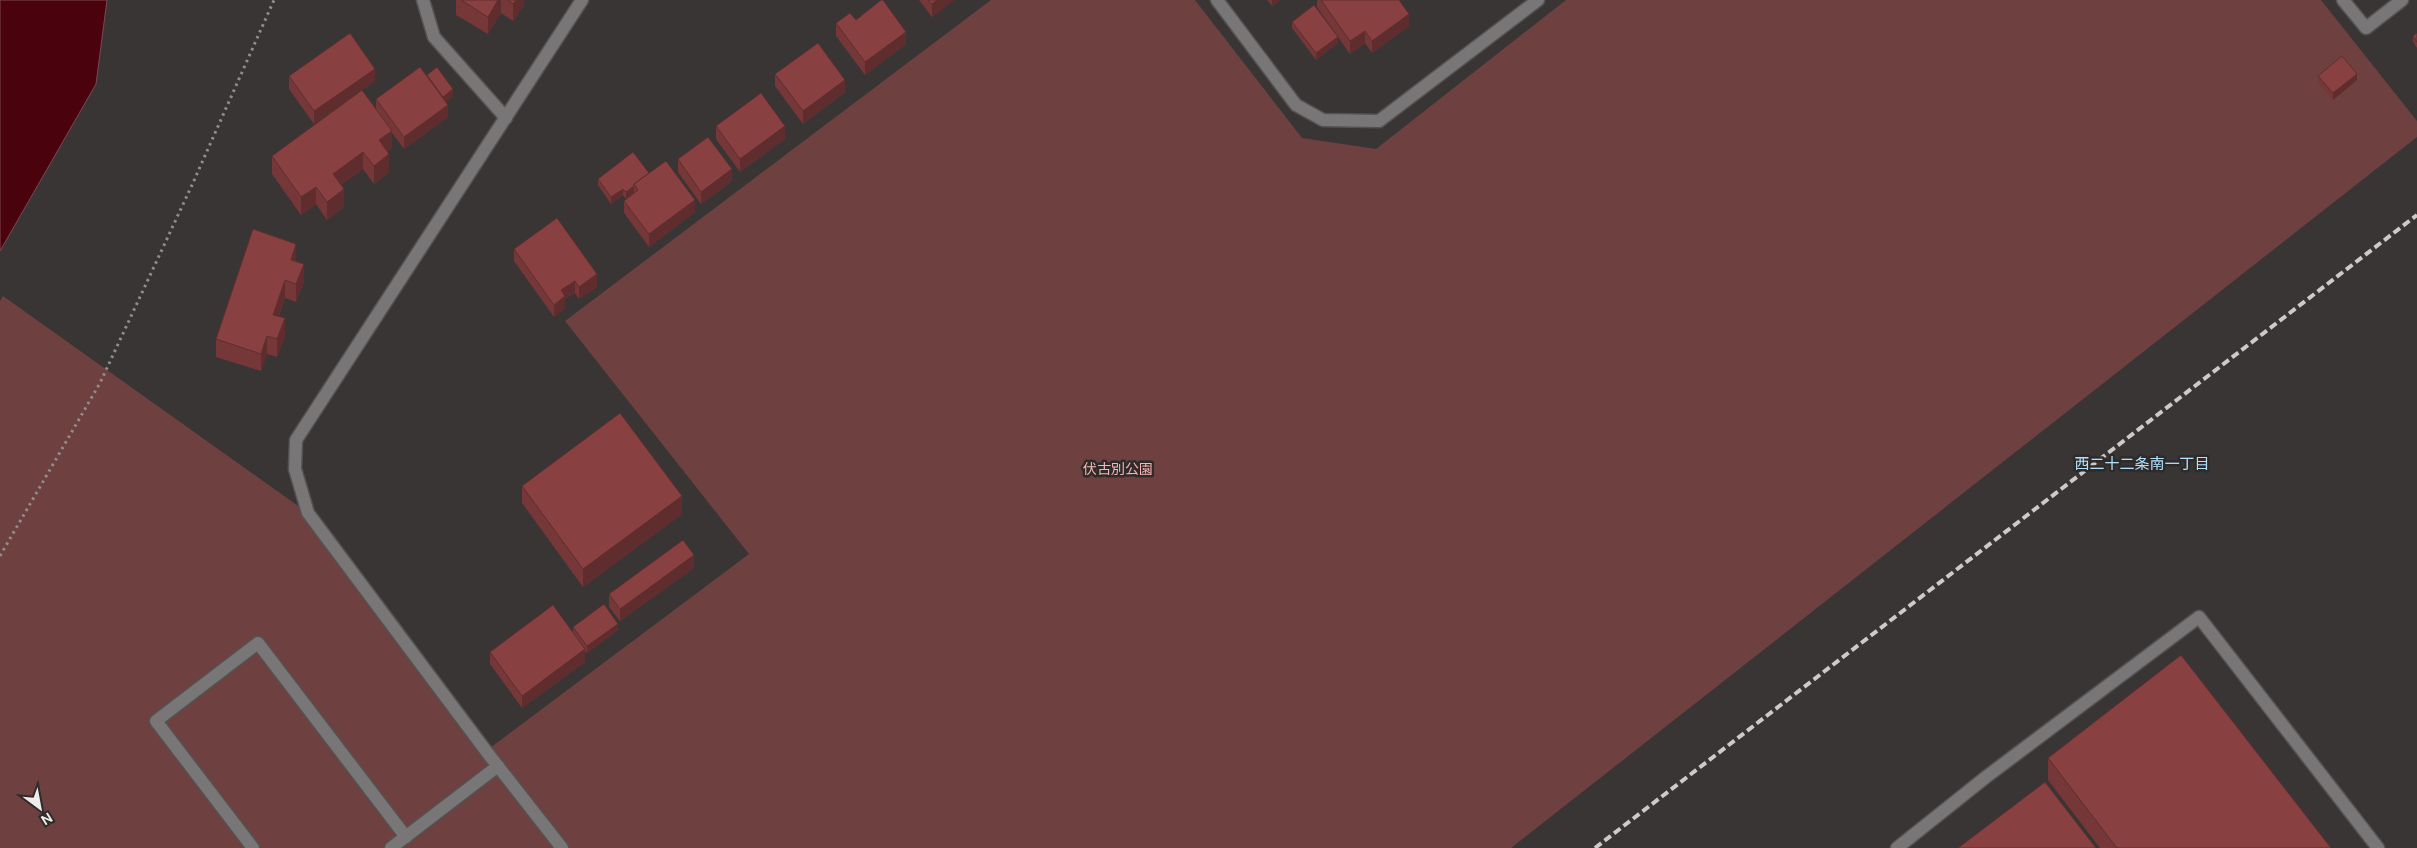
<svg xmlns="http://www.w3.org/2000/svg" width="2417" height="848" viewBox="0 0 2417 848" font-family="'DM Sans','Noto Sans JP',sans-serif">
	<rect width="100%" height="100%" fill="#393535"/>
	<path fill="#6e4040" d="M991,0H1195L1302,138L1376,149L1566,0H2321L2417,121V137L1511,848H0V301L3,296L308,513L486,751L749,554L565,321Z"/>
	<path fill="#4a030d" stroke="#7c4950" d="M0,0H107L96,84L0,251Z"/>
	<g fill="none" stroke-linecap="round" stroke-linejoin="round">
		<g stroke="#565252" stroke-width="15">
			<g id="minor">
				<path d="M423,0L434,37L506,118"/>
				<path d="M1217,0L1296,105L1323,120L1379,121L1538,0"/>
				<path d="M2343,0L2366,28L2402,0"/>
				<path d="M253,848L156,721L258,643L406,837"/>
				<path d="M391,848L498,766"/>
				<path d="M562,848L486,751L308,513L295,469L296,440L582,0"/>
				<path d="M1897,848L1986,777L2199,617L2378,848"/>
			</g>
		</g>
		<path stroke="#908d8d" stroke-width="3" stroke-dasharray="2.5 4" stroke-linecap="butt" d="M0,556L100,383L192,185L274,0"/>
		<use href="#minor" stroke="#787676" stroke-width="12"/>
		<path stroke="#cdcaca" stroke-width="4" stroke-dasharray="8 4" stroke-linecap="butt" d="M1595,848L2417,215"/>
	</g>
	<g fill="#763738">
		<path d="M456,0H524V5L513,21L501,13L488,34L456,15Z"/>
		<path d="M919,0H954L932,17Z"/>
		<path d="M1267,0H1280L1272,6Z"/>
		<path d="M1317,0H1399L1409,26L1372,53L1365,43L1350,54L1317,7Z"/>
		<path d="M856,20L906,44L865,75L836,36V23Z"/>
		<path d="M1292,22L1338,43L1316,60L1292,28Z"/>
		<path d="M2417,33V48L2413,42V36Z"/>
		<path d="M775,74L845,92L803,124L775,86Z"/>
		<path d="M289,76L375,81L314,124L289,89Z"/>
		<path d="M427,76L453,96L445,102L448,117L404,149L392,133V148L387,152L389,172L374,184L363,169L341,185L344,207L327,220L316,204L301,215L272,174V156L376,109V99Z"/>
		<path d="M2318,76L2357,80L2333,100L2318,83Z"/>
		<path d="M716,126L785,139L740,172L716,139Z"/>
		<path d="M678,159L732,181L701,204L678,172Z"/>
		<path d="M649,173L695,212L649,247L624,213V201L634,193L626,199L623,195L611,204L598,185V179Z"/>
		<path d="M514,249L597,287L579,299L575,293L565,299V308L554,317L514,261Z"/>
		<path d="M296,262L304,282L296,302L285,298L279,316L285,336L277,357L267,354L261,371L216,357V339Z"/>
		<path d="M522,486L682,514L583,587L522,503Z"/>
		<path d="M694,568L620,621L609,607V594Z"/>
		<path d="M573,627L618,630L587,653L585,651V662L522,708L490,664V652L573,632Z"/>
		<path d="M2048,758L2331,848H2100L2048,780Z"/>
	</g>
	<g fill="#602d2e">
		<path d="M498,0H501V13L488,34V17Z"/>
		<path d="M516,0H524V5L513,21V4Z"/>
		<path d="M937,0H954L932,17V4Z"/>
		<path d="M1272,0H1280L1272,6Z"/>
		<path d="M1409,14V26L1372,53V41Z"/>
		<path d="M1365,31V43L1350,54V41Z"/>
		<path d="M906,32V44L865,75V62Z"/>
		<path d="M1338,37V43L1316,60V53Z"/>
		<path d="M375,69V81L314,124V111Z"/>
		<path d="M2357,74V80L2333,100V93Z"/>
		<path d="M845,80V92L803,124V111Z"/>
		<path d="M453,89V96L443,104V97Z"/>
		<path d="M448,105V117L404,149V137Z"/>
		<path d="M785,126V139L740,172V159Z"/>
		<path d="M392,131V148L379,158V140Z"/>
		<path d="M363,152V169L333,191V174Z"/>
		<path d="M389,154V172L374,184V166Z"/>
		<path d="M732,169V181L701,204V192Z"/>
		<path d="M634,186V193L626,199V192Z"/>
		<path d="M316,187V204L301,215V197Z"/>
		<path d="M344,189V207L327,220V202Z"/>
		<path d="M623,189V195L611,204V197Z"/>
		<path d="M695,200V212L649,247V234Z"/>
		<path d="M296,244V261L291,278V260Z"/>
		<path d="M304,264V282L296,302V284Z"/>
		<path d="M597,274V287L579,299V287Z"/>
		<path d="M285,280V298L273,332V315Z"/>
		<path d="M575,281V293L565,299V308L554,317V305L561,290Z"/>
		<path d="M285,318V336L277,357V339Z"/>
		<path d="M267,336V354L261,371V354Z"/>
		<path d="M682,496V514L583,587V569Z"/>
		<path d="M694,555V568L620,621V609Z"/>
		<path d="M618,624V630L587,653V646Z"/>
		<path d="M585,649V662L522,708V696Z"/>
	</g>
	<g fill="#894041" stroke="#602d2e">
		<path d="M461,0H498L488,17Z"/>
		<path d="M507,0H516L513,4Z"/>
		<path d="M881,0H883L906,32L865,62L836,23L850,13L856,20Z"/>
		<path d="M928,0H937L932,4Z"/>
		<path d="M1321,0H1399L1409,14L1372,41L1365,31L1350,41Z"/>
		<path d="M1314,5L1338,37L1316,53L1292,22Z"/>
		<path d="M350,33L375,69L314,111L289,76Z"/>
		<path d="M2417,33V42L2413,36Z"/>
		<path d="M818,43L845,80L803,111L775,74Z"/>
		<path d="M2342,56L2357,74L2333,93L2318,76Z"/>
		<path d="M420,67L448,105L404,137L376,99Z"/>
		<path d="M437,67L453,89L443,97L427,75Z"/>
		<path d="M362,90L392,131L379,140L389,154L374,166L363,152L333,174L344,189L327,202L316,187L301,197L272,156Z"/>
		<path d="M761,93L785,126L740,159L716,126Z"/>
		<path d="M708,137L732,169L701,192L678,159Z"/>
		<path d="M633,152L649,173L634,184V186L626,192L623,189L611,197L598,179Z"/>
		<path d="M666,161L695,200L649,234L624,201L638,190L634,184Z"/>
		<path d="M557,218L597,274L579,287L575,281L561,290L565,296L554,305L514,249Z"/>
		<path d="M253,229L296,244L291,260L304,264L296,284L285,280L273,315L285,318L277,339L267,336L261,354L216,339Z"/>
		<path d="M620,413L682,496L583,569L522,486Z"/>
		<path d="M683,540L694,555L620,609L609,594Z"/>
		<path d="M604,604L618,624L587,646L573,627Z"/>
		<path d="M553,605L585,649L522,696L490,652Z"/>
		<path d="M2181,655L2331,848H2117L2048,758Z"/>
		<path d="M2045,782L2096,848H1958Z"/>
	</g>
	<g text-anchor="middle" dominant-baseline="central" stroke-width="5" stroke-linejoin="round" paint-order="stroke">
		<g font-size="14" fill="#f8b5b3" stroke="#2f2b2b">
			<text x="1118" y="469">伏古別公園</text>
		</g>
		<g font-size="15" fill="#b1e0f9" stroke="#2f2b2b">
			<text x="2142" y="464">西二十二条南一丁目</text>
		</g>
	</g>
	<g transform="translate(40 808) rotate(148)" stroke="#2f2b2b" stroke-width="4" paint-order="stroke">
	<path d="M0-4L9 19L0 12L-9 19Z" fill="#efecec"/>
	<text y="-8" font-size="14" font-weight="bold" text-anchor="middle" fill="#efecec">N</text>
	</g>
</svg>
